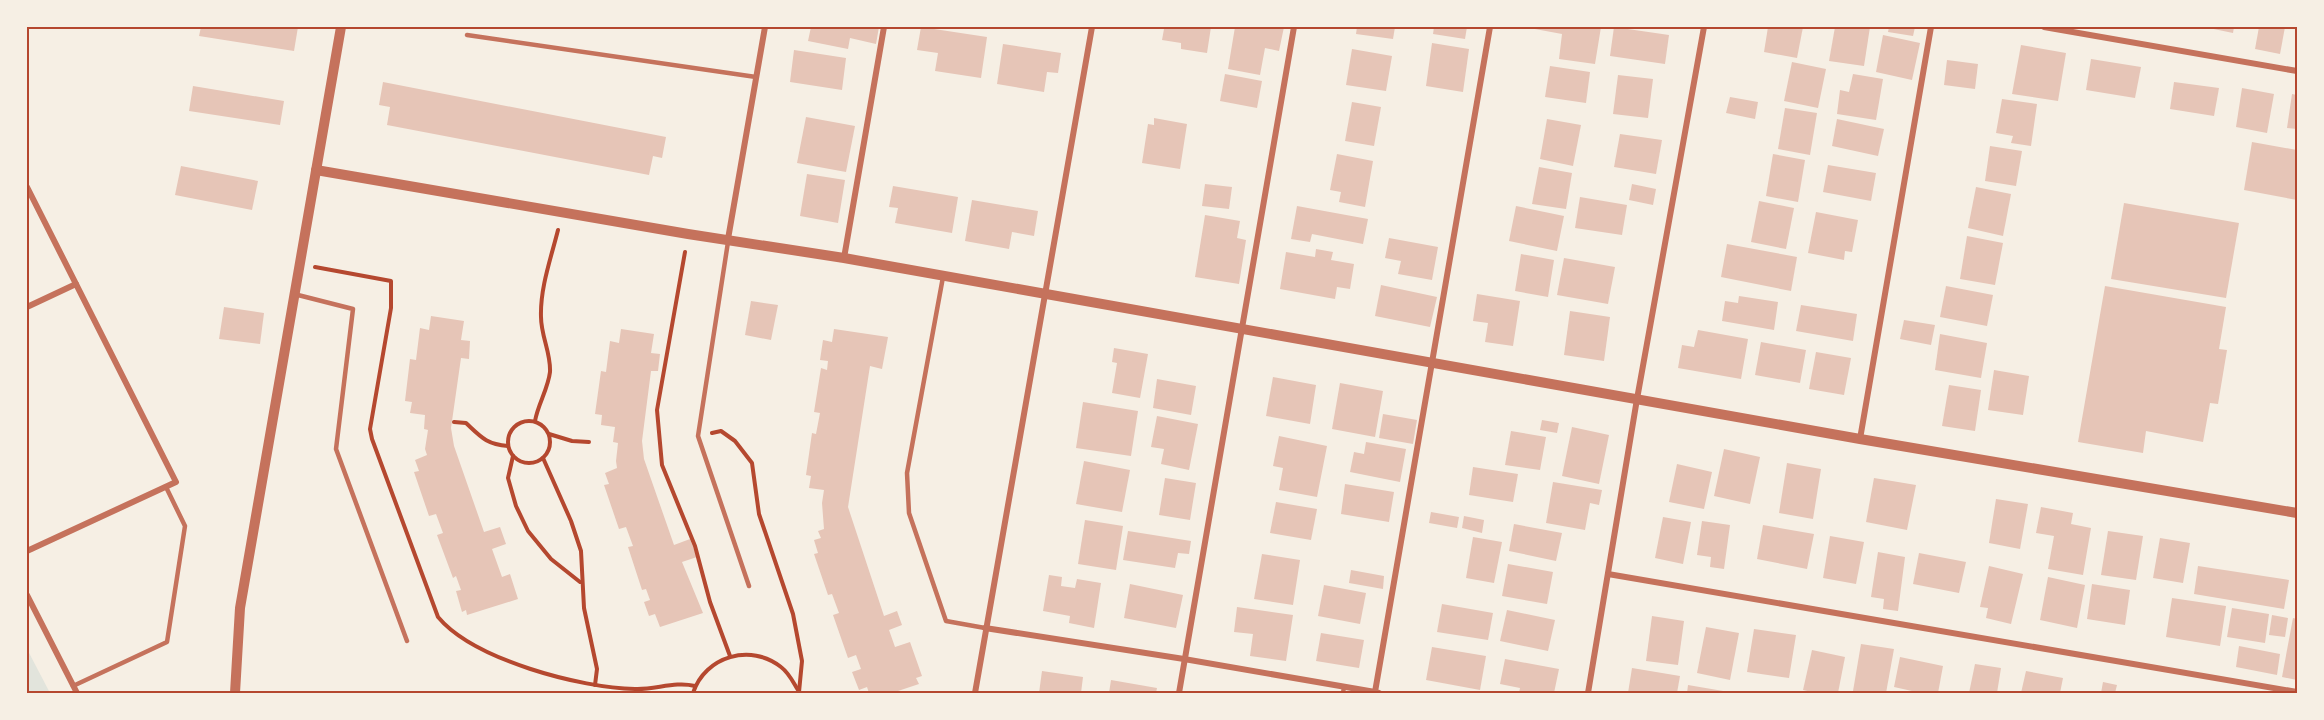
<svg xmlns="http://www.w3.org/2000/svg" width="2324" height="720" viewBox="0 0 2324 720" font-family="'Public Sans',sans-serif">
	<rect width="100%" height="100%" fill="#f6efe4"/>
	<path fill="#e2e4dc" d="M27,649L50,693H27Z"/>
	<g fill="#e6c5b7">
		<path d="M201,27H298L294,51L199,36Z"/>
		<path d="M811,27H879L876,44L850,38L848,49L808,41Z"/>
		<path d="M921,27L987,37L981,78L935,71L938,53L917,50Z"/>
		<path d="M1158,27H1211L1207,53L1181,49V43L1162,40L1164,29Z"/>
		<path d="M1235,27H1284L1279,51L1265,48L1260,75L1228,69Z"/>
		<path d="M1357,27H1395L1393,39L1356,34Z"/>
		<path d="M1434,27H1467L1465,39L1433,34Z"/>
		<path d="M1524,27H1601L1595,64L1559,59L1562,34Z"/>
		<path d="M1614,27L1669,35L1665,64L1610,56Z"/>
		<path d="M1768,27H1803L1797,58L1764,52Z"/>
		<path d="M1835,27H1870L1864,66L1829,61Z"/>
		<path d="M1889,27H1915L1913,36L1888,32Z"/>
		<path d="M2204,27H2234L2233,33Z"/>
		<path d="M2259,27H2285L2280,54L2255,49Z"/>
		<path d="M1883,35L1920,43L1912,80L1876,72Z"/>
		<path d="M1432,43L1469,49L1463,92L1426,86Z"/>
		<path d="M1003,44L1061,53L1058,73L1047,72L1044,92L997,84Z"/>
		<path d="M2021,45L2066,53L2058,101L2012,94Z"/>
		<path d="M1352,49L1392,56L1386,91L1346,85Z"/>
		<path d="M794,50L846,58L842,90L790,82Z"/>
		<path d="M2091,59L2141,67L2135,98L2086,90Z"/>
		<path d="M1947,60L1978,64L1975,89L1944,85Z"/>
		<path d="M1792,62L1826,69L1818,108L1784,101Z"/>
		<path d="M1550,66L1590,72L1586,103L1545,97Z"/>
		<path d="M1225,74L1262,81L1257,108L1220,101Z"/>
		<path d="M1853,74L1883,79L1876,120L1837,114L1840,90L1849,92Z"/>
		<path d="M1618,75L1653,79L1648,118L1613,114Z"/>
		<path d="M383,82L666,137L662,158L653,156L649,175L387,125L390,107L379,105Z"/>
		<path d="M2174,82L2219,88L2214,116L2170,109Z"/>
		<path d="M193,86L284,101L280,125L189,111Z"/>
		<path d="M2242,88L2274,94L2267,133L2236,127Z"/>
		<path d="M2292,94L2297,95V129L2287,128Z"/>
		<path d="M1730,97L1758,102L1755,119L1726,113Z"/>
		<path d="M2002,99L2037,104L2031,146L2011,143L2013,136L1996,133Z"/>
		<path d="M1352,102L1381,107L1374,146L1345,141Z"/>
		<path d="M1785,108L1817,113L1810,155L1778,149Z"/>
		<path d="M806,117L855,126L846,172L797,163Z"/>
		<path d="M1154,118L1187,124L1180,169L1142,163L1148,124L1154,125Z"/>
		<path d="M1547,119L1581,125L1573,166L1540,159Z"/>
		<path d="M1837,119L1884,129L1878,156L1832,146Z"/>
		<path d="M1620,134L1662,140L1656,174L1614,167Z"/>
		<path d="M2252,142L2297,150V200L2244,190Z"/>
		<path d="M1990,146L2022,151L2016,186L1985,181Z"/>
		<path d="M1337,154L1373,161L1365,207L1339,202L1341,192L1330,190Z"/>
		<path d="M1773,154L1805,160L1798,202L1766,196Z"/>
		<path d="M1828,165L1876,173L1871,201L1823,192Z"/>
		<path d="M181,166L258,181L252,210L175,195Z"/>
		<path d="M1539,167L1572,173L1566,209L1532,204Z"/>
		<path d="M807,174L845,180L838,223L800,216Z"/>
		<path d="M1205,184L1232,187L1229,209L1202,206Z"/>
		<path d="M1632,184L1656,189L1653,205L1629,200Z"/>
		<path d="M893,186L958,197L952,233L895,223L898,208L889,207Z"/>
		<path d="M1976,187L2011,194L2003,236L1968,228Z"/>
		<path d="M1580,197L1627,205L1622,235L1575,228Z"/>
		<path d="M972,200L1038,211L1034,236L1012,232L1009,249L965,241Z"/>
		<path d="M1759,201L1794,208L1786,249L1751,242Z"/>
		<path d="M2124,203L2239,223L2226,298L2111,279Z"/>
		<path d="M1297,206L1368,219L1363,244L1312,234L1310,242L1291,239Z"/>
		<path d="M1516,206L1564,216L1557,251L1509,241Z"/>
		<path d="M1816,212L1858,220L1852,252L1845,251L1844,260L1808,253Z"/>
		<path d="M1205,215L1240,221L1237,238L1246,240L1239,284L1195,277Z"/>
		<path d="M1967,236L2003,243L1995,285L1960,279Z"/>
		<path d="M1389,238L1438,247L1432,280L1398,274L1401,261L1385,258Z"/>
		<path d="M1727,244L1797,257L1791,291L1721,277Z"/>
		<path d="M1316,249L1333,252L1331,260L1354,264L1350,289L1337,287L1335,299L1280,289L1286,252L1315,257Z"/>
		<path d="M1521,254L1554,260L1548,297L1515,291Z"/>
		<path d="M1564,258L1615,267L1608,304L1557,295Z"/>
		<path d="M1381,285L1437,297L1430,327L1375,316Z"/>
		<path d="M1946,286L1993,295L1987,326L1940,317Z"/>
		<path d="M2105,286L2226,307L2219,349L2227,350L2218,404L2210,403L2203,442L2146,431L2143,453L2078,442Z"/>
		<path d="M1477,294L1520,301L1513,346L1485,342L1488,323L1473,321Z"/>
		<path d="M1739,296L1778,302L1774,330L1722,321L1725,301L1738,303Z"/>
		<path d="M751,301L778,305L771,340L745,335Z"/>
		<path d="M1801,305L1857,314L1853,341L1796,331Z"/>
		<path d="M224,307L264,313L260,344L219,339Z"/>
		<path d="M1570,311L1610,317L1604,361L1564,355Z"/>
		<path d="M431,316L464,321L461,340L470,341L469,359L461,358L451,428L454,446L484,532L500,527L506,544L492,549L502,577L510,574L518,599L467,615L466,610L462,612L456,591L461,590L456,576L453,578L437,535L443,533L436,514L429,516L414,472L419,471L415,460L427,455L425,449L428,430L424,429L425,415L410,413L412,402L405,401L410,359L416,360L420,328L429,330Z"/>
		<path d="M1904,320L1935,325L1931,345L1900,339Z"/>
		<path d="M621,329L654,334L651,353L660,354L658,371H651L642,441L644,459L674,545L690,539L697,557L682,562L703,613L660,627L655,614L649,616L644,602L650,600L646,589L642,590L628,547L633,546L626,527L619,529L604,485L609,484L605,473L617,468L616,461L618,443L613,442L615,427L601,425L602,415L595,414L601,371L606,372L610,341L619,343Z"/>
		<path d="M834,329L888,337L882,369L870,366L848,507L884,616L897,611L902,625L889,630L895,647L910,642L922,676L916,678L919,684L892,693H869L867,687L859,690L852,672L861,669L856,655L848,658L833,615L839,613L832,594L828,595L814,554L818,553L814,540L821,538L818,531L824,529L822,503L824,490L809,488L811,476L806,475L812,433L816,434L820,413L814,412L821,368L827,370L828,361L820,360L823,340L832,342Z"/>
		<path d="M1698,330L1748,339L1741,379L1678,368L1682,345L1694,347Z"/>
		<path d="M1940,334L1987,343L1981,378L1935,370Z"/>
		<path d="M1761,342L1806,350L1800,383L1755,375Z"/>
		<path d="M1114,348L1148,354L1140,398L1112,393L1117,363L1112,362Z"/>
		<path d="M1816,352L1851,358L1844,395L1809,389Z"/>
		<path d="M1994,370L2029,376L2023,415L1988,410Z"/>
		<path d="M1273,377L1316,385L1310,424L1266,416Z"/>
		<path d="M1157,379L1196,386L1191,415L1153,408Z"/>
		<path d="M1340,383L1383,391L1375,437L1332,429Z"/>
		<path d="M1949,385L1981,390L1975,431L1942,426Z"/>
		<path d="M1083,402L1138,411L1131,456L1076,448Z"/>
		<path d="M1383,414L1417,420L1413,444L1379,438Z"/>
		<path d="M1157,416L1198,424L1189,470L1161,464L1164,449L1151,447Z"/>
		<path d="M1542,420L1559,423L1557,433L1540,430Z"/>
		<path d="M1572,427L1609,435L1599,484L1562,476Z"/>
		<path d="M1511,431L1546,437L1540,470L1505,465Z"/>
		<path d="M1279,436L1327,446L1317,497L1279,490L1283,468L1273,466Z"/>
		<path d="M1366,442L1406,449L1400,482L1350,472L1354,452L1364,454Z"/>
		<path d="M1724,449L1760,457L1750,504L1714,496Z"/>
		<path d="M1084,461L1130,470L1122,512L1076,504Z"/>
		<path d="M1787,463L1821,469L1813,519L1779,513Z"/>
		<path d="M1677,464L1712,472L1704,509L1669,502Z"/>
		<path d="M1473,467L1518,474L1513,502L1469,495Z"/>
		<path d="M1165,478L1196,483L1190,520L1159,515Z"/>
		<path d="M1874,478L1916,485L1907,530L1866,522Z"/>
		<path d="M1553,482L1602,490L1599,505L1590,503L1585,530L1546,523Z"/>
		<path d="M1345,484L1394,492L1389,522L1341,514Z"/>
		<path d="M1996,499L2028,504L2020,549L1989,543Z"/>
		<path d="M1276,502L1317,509L1311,540L1270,533Z"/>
		<path d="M2041,507L2073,513L2071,524L2091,528L2083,575L2048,569L2054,536L2036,533Z"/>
		<path d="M1431,512L1459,517L1457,528L1429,523Z"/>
		<path d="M1464,516L1484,520L1482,533L1462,528Z"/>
		<path d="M1663,517L1691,522L1683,564L1655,558Z"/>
		<path d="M1085,520L1123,526L1116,570L1078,564Z"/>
		<path d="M1702,521L1730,525L1724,569L1710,567L1711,557L1697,555Z"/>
		<path d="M1514,524L1562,533L1556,561L1509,551Z"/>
		<path d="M1763,525L1814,534L1807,569L1757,559Z"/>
		<path d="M1128,531L1191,541L1189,554L1178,553L1175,568L1123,560Z"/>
		<path d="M2108,531L2143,536L2136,580L2101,575Z"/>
		<path d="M1830,536L1864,542L1856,584L1823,578Z"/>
		<path d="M1473,537L1502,542L1494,583L1466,578Z"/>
		<path d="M2160,538L2190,543L2183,583L2153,578Z"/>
		<path d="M1878,552L1905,557L1898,611L1883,609L1884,599L1871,597Z"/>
		<path d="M1919,553L1966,562L1959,593L1913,584Z"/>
		<path d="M1262,554L1300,560L1293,605L1254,599Z"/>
		<path d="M1508,564L1553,572L1547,604L1502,596Z"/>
		<path d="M1989,566L2023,574L2011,624L1986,618L1988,608L1980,607Z"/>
		<path d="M2198,566L2289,580L2284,609L2194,594Z"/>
		<path d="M1351,570L1384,576L1383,589L1349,583Z"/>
		<path d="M1049,575L1062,577L1061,586L1075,588L1077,579L1101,583L1094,628L1069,623L1070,616L1043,611Z"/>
		<path d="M2048,577L2085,585L2077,628L2040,620Z"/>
		<path d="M1130,584L1183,595L1176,628L1124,618Z"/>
		<path d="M2092,584L2130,590L2125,625L2087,619Z"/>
		<path d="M1324,585L1366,593L1360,624L1318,616Z"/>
		<path d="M2172,598L2226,606L2220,646L2166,637Z"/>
		<path d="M1442,604L1493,613L1488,640L1437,632Z"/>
		<path d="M1237,607L1293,615L1286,661L1250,656L1253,634L1234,632Z"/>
		<path d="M2232,608L2269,614L2265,643L2227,637Z"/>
		<path d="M1507,610L1555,620L1548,651L1500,641Z"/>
		<path d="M2272,615L2288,618L2285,637L2269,635Z"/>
		<path d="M1652,616L1684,621L1678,665L1646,661Z"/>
		<path d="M2293,618L2297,619V680L2282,677Z"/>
		<path d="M1706,627L1739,633L1730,680L1697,673Z"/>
		<path d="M1754,629L1796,635L1789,678L1747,672Z"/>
		<path d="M1321,633L1364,640L1359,668L1316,661Z"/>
		<path d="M1861,644L1894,649L1886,693L1853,691Z"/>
		<path d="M2239,646L2280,654L2277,675L2236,667Z"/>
		<path d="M1432,647L1486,656L1480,690L1426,680Z"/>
		<path d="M1812,650L1845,657L1838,693H1816L1803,690Z"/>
		<path d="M1900,657L1943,666L1938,693H1921L1894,687Z"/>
		<path d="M1505,659L1559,669L1554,693H1519L1520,688L1500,684Z"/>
		<path d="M1975,664L2001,668L1997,693H1969Z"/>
		<path d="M1632,668L1680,676L1677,693H1628Z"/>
		<path d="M1042,671L1083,677L1081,693H1039Z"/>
		<path d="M2026,671L2063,678L2060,693H2021Z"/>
		<path d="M1111,680L1157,688L1156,693H1109Z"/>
		<path d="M2103,682L2117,685L2115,693H2101Z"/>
		<path d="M1688,685L1729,692V693H1687Z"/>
	</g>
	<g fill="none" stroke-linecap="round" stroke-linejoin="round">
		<g stroke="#b5482f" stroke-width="4">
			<path d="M685,252L657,410L662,465L695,546L710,602L730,656"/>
			<path d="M315,267L391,281V308L370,429L372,439L438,617C474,660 581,688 635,689C655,690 675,681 695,686"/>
			<circle cx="529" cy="442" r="21"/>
			<path d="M535,421C538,404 548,389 550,372C551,353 541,336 541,317C540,288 551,258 558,230"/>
			<path d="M454,422L466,423C481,437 486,444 508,446"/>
			<path d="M712,433L721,431L735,441L752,463L759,514L793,614L802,661L799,692"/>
			<path d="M549,434L572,441L589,442"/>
			<path d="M513,456L508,478L516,506L528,531L551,559L580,582"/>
			<path d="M543,458L571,521L581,551L584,608L597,669L595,685"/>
			<path d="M693,693C705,656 751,643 781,667C789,673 793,682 798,690"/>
		</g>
		<g stroke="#c5725c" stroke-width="4.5">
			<path d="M467,35L756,77"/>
			<path d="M728,242L698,436L749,586"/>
			<path d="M943,277L907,473L909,513L946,621L985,628"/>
			<path d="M294,294L353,309L336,449L407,641"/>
			<path d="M73,686L167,642L185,526L166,487"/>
			<path d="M1343,693L1344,687"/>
		</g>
		<g stroke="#c5725c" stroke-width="6">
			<path d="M2044,27L2297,71"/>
			<path d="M27,187L176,482L27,551"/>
			<path d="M728,239L765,27"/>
			<path d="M844,258L884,27"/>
			<path d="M27,307L76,284"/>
			<path d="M1860,439L1931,27"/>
			<path d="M1608,574L2297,692"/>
			<path d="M27,595L77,693"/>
			<path d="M985,628L1184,659L1375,692"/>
			<path d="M975,693L1092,27"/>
			<path d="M1179,693L1294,27"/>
			<path d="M1379,693L1375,692L1490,27"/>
			<path d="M1588,693L1637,399L1704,27"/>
		</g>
		<g stroke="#c5725c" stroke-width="10">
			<path d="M316,170L688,234L844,258L1860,439L2297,513"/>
			<path d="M235,693L240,608L341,27"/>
		</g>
	</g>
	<rect width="2324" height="720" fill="none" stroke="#f6efe4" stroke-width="57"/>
	<rect x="28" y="28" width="2268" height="664" fill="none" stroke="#b5482f" stroke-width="2"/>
</svg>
